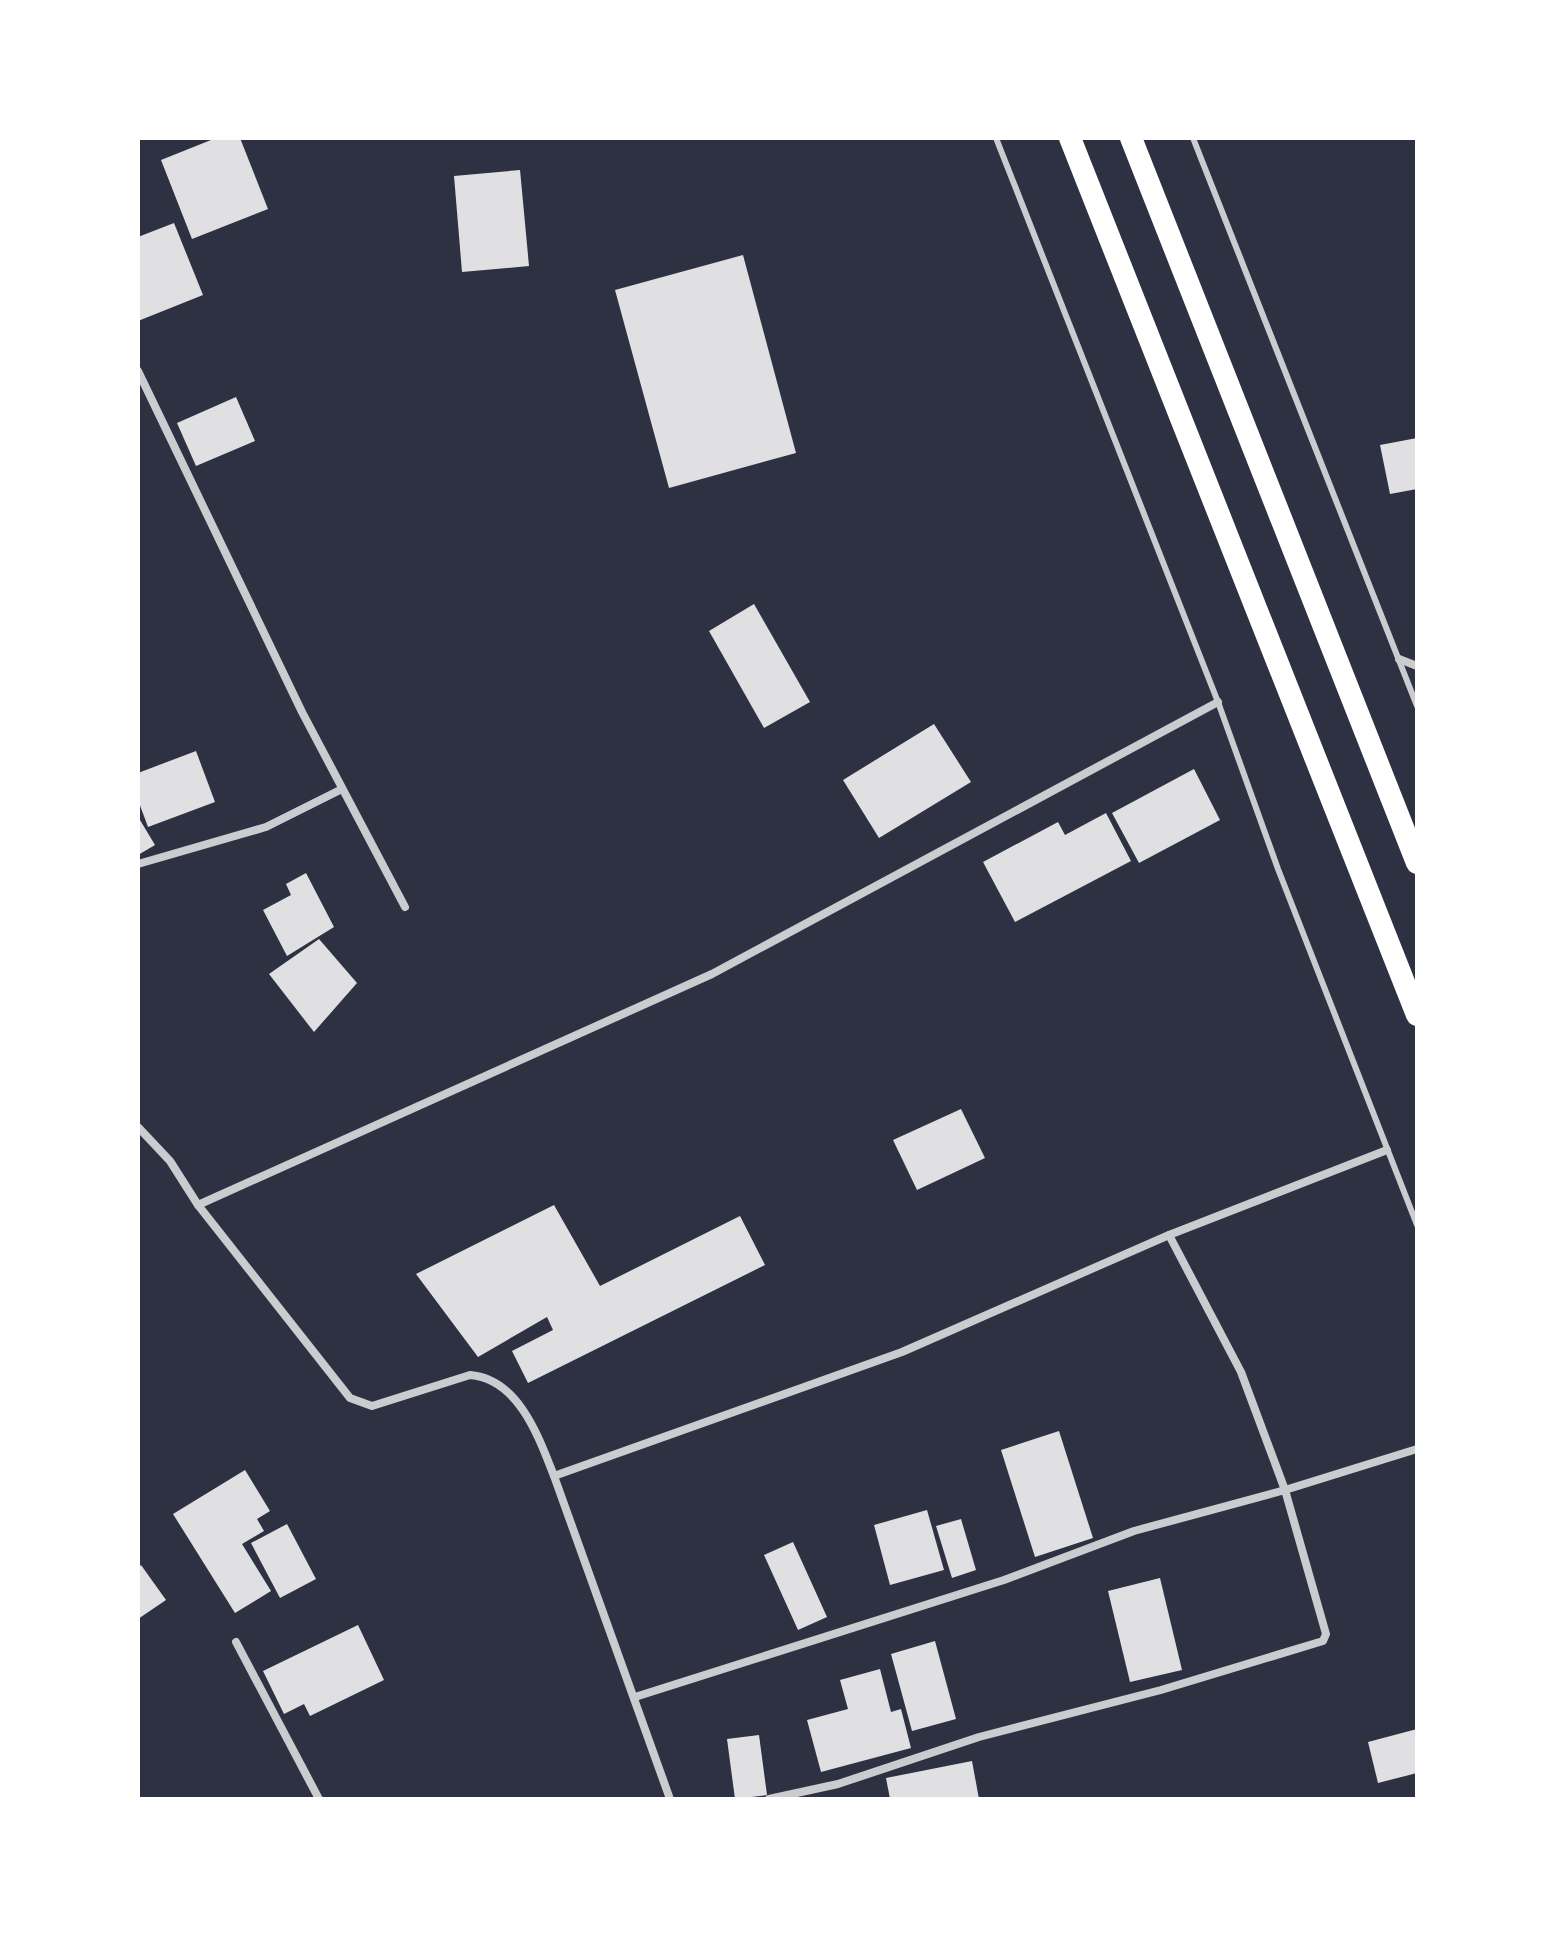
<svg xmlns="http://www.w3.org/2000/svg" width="1555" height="1937" viewBox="0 0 1555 1937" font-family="Inter,sans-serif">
	<rect width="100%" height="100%" fill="#2d3142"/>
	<g fill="#e0e0e3">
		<path d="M216,138H240L268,209L192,239L161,160Z"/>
		<path d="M520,170L529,266L462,272L454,176Z"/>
		<path d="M174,223L203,295L138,321V237Z"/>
		<path d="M743,255L796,453L669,488L615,290Z"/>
		<path d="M236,397L255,441L196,466L177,423Z"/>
		<path d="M1417,438V489L1390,494L1380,445Z"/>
		<path d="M754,604L810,702L764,728L709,631Z"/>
		<path d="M934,724L971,782L879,838L843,780Z"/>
		<path d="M196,751L215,802L148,827L138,800V773Z"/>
		<path d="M1194,769L1220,820L1139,863L1112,813Z"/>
		<path d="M1106,813L1131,861L1015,922L983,862L1058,822L1065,835Z"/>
		<path d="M140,820L155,845L138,855V821Z"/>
		<path d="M306,873L334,927L287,956L263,910L291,895L286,884Z"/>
		<path d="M319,939L357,983L314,1032L269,974Z"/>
		<path d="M961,1109L985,1158L917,1190L893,1140Z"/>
		<path d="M554,1205L600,1286L740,1216L765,1265L528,1383L512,1351L553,1330L547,1317L478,1357L416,1274Z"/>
		<path d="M1059,1431L1093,1538L1035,1557L1001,1450Z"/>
		<path d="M245,1470L270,1511L257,1519L264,1531L242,1544L271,1591L235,1613L173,1514Z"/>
		<path d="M927,1510L944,1570L890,1585L874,1525Z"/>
		<path d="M961,1519L976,1570L952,1578L936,1526Z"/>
		<path d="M287,1524L316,1579L280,1598L251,1543Z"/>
		<path d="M793,1542L827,1617L798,1630L764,1555Z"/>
		<path d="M141,1565L166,1600L138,1619V1568Z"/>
		<path d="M1160,1578L1182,1670L1130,1682L1108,1591Z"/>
		<path d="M358,1625L384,1680L310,1716L304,1704L284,1714L263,1671Z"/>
		<path d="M935,1641L956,1719L912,1731L891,1654Z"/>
		<path d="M880,1669L891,1712L901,1709L911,1748L821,1772L807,1720L848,1709L840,1680Z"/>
		<path d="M1417,1729V1773L1378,1783L1368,1742Z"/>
		<path d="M759,1735L767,1795L735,1799L727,1739Z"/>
		<path d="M972,1761L979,1799H890L886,1778Z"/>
	</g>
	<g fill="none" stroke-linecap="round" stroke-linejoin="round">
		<g stroke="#caccd0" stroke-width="6">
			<path d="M996,138L1218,702L1278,869L1417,1225"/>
			<path d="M1193,138L1417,706"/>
		</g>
		<g stroke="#caccd0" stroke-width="8">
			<path d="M138,371L302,712L405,907"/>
			<path d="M1399,659L1417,666"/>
			<path d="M138,864L266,827L342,789"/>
			<path d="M138,1127L170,1161L198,1205L350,1398L372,1406L470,1375C519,1379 539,1438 554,1476L670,1799"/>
			<path d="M198,1205L712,974L1218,702"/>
			<path d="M554,1476L902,1352L1169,1235L1387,1150"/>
			<path d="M236,1642L319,1799"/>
			<path d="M635,1697L1004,1580L1134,1531L1285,1490L1417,1449"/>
			<path d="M769,1799L838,1784L979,1737L1161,1690L1323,1641L1326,1634L1285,1490L1241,1372L1169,1235"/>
		</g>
		<g stroke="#fff" stroke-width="22">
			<path d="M1070,138L1417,1015"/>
			<path d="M1131,138L1417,863"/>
		</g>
	</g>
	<rect width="1555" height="1937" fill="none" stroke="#ffffff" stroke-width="280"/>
</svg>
